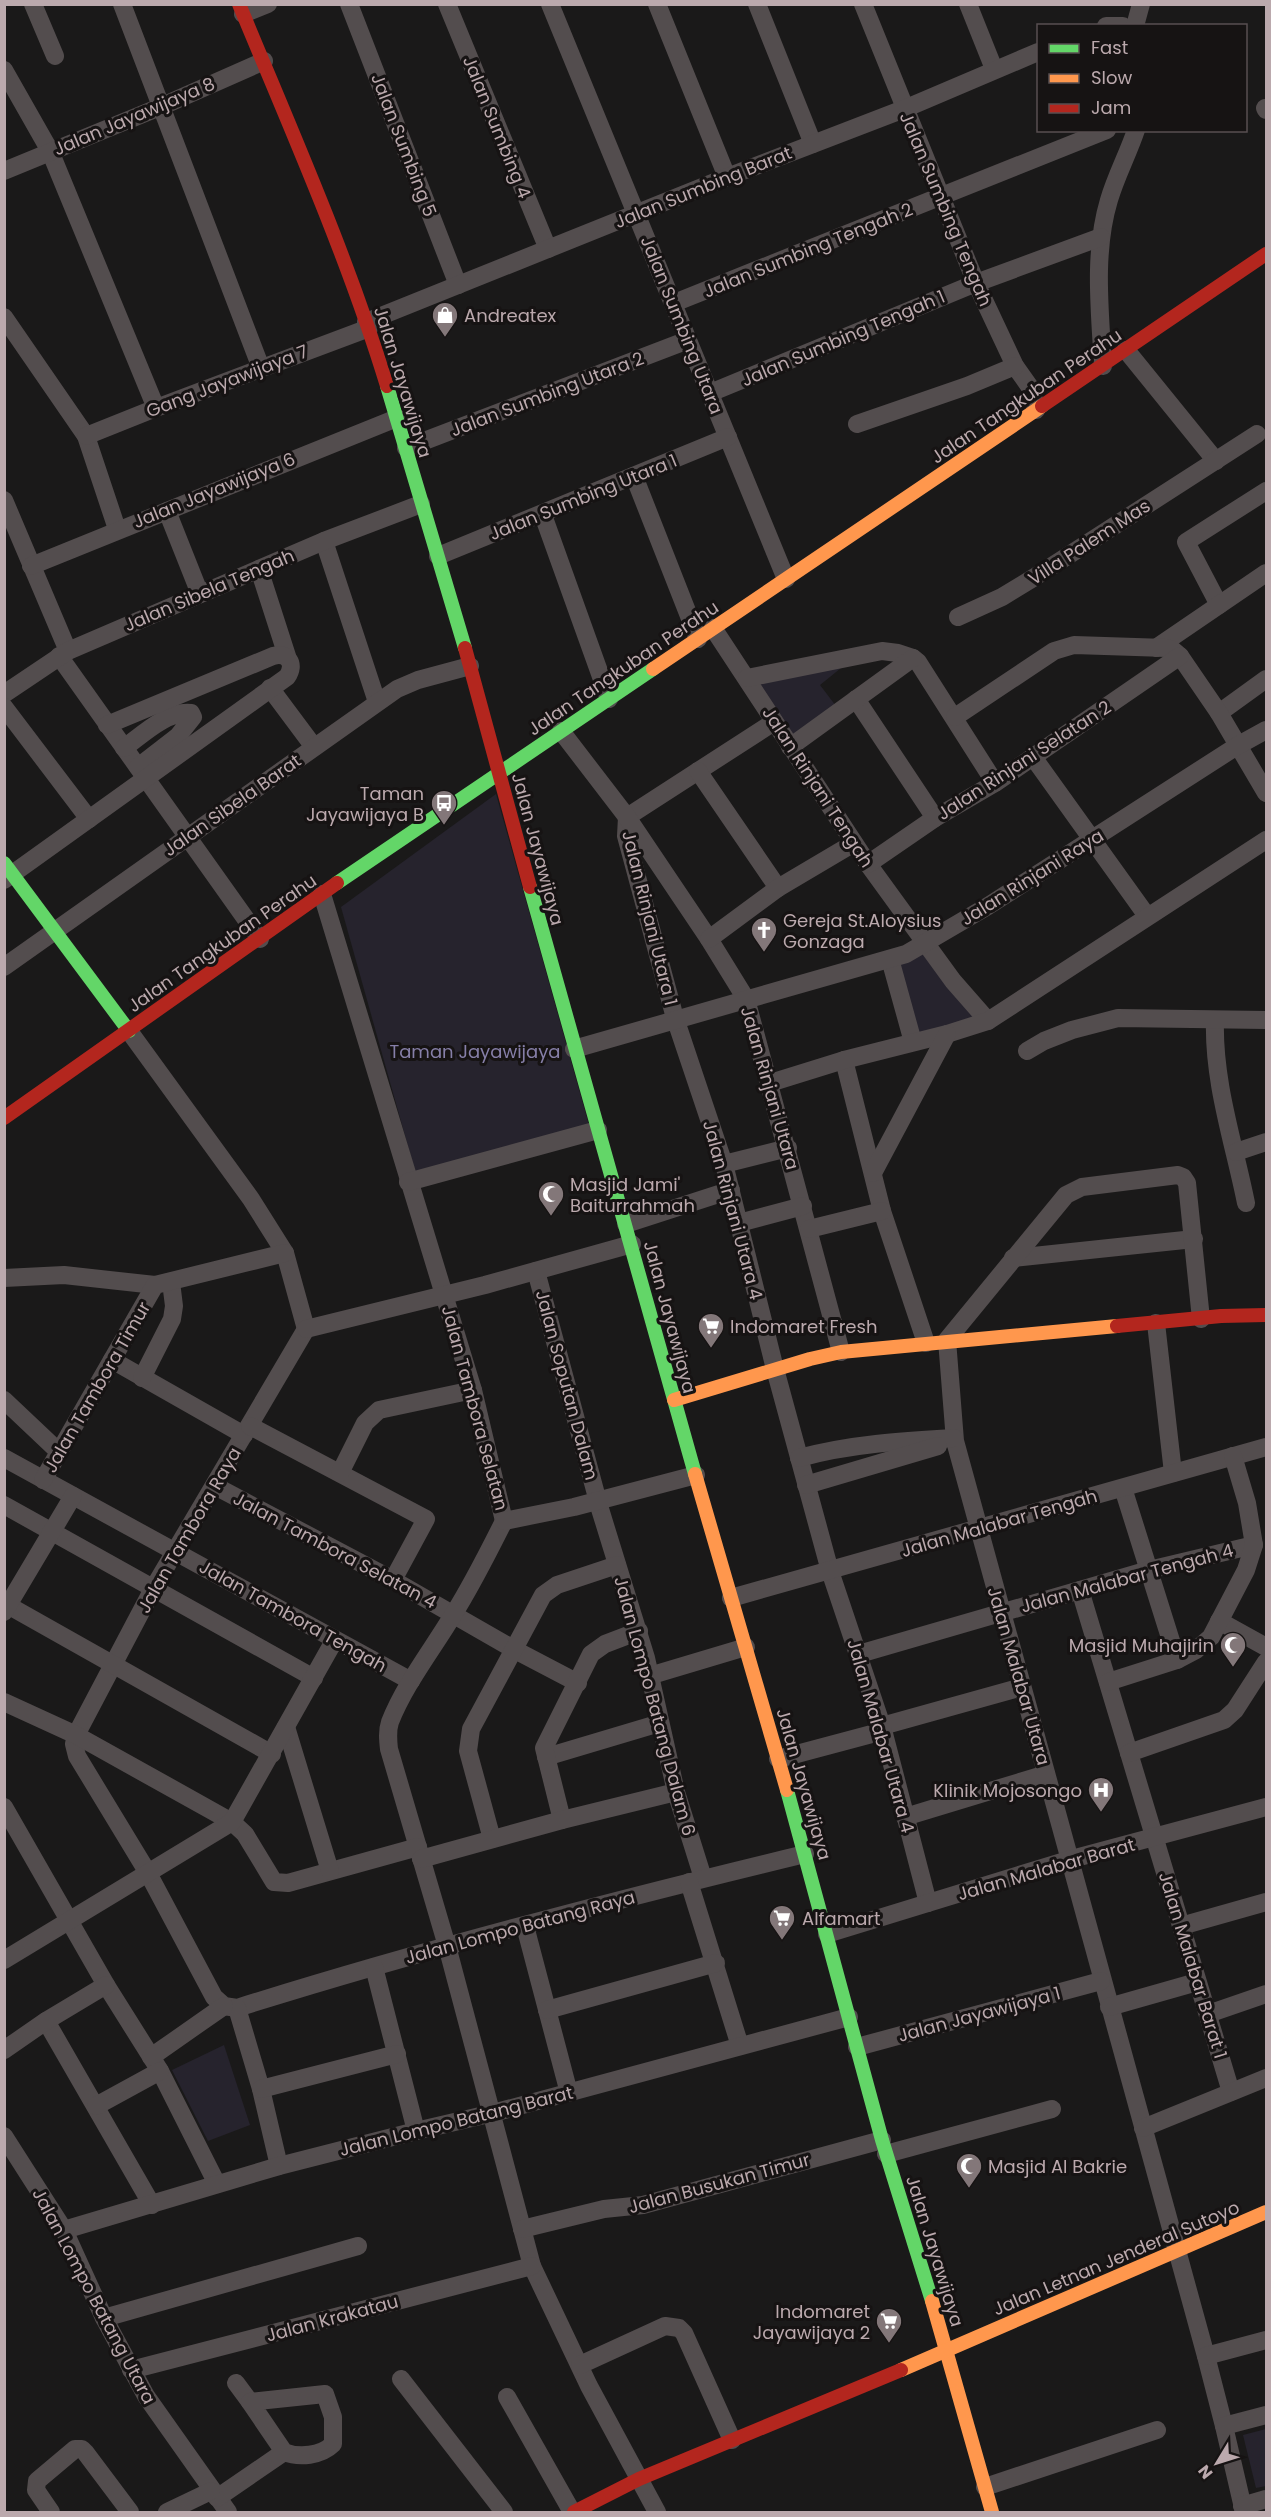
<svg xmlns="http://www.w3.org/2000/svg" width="1271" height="2517" viewBox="0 0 1271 2517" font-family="Poppins,sans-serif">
	<rect width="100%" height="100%" fill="#1a1919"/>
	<g fill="#26232d">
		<path d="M846,664L820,685L836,706L792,739L755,681Z"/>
		<path d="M496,794L589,1125L416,1175L341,907Z"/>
		<path d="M926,948L981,1020L916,1036L896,961Z"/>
		<path d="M224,2045L250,2125L208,2141L172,2070Z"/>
		<path d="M1266,2429V2486L1256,2488L1243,2435Z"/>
	</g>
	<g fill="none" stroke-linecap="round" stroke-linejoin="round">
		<g stroke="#534d4e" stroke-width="18">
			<path d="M33,4L55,56"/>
			<path d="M122,4L261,368"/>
			<path d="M349,4L458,285"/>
			<path d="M447,4L548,249"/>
			<path d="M550,4L786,579"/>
			<path d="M657,4L727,177"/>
			<path d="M757,4L813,144"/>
			<path d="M863,4L976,283L1015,366L1032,390L1036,410"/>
			<path d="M968,4L994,69"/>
			<path d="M243,14L268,4"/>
			<path d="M1106,26H1123"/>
			<path d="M1135,26L1141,4"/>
			<path d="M4,70L50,151L156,408"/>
			<path d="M1265,108L1266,110"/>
			<path d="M4,171L160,107L264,61"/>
			<path d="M674,303L1107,130"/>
			<path d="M4,317L86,436L117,529"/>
			<path d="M366,322L727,177L904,109L1038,52"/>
			<path d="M1126,350L1216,461"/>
			<path d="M1103,366C1100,311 1093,253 1109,200C1116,176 1128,154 1136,130"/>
			<path d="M710,393L976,283L1101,237"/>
			<path d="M857,424L967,386L1015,366"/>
			<path d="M86,436L156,408L369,328"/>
			<path d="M406,448L688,340"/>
			<path d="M634,476L698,639"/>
			<path d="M4,500L68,651"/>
			<path d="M167,511L200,594"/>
			<path d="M543,515L609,699"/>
			<path d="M324,541L377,702"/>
			<path d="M438,556L728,437"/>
			<path d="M31,566L397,418"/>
			<path d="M259,569L287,656"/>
			<path d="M1219,605L1186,542L1266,491"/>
			<path d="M958,617L1002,597L1038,575L1257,434"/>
			<path d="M713,628L868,864L953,981L988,1021"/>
			<path d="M1156,648L1266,573"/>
			<path d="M59,656L260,939"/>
			<path d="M747,678L882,651L898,653L913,658L918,662L995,783"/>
			<path d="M270,688L314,747"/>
			<path d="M4,694L68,651L324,541L421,504"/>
			<path d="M856,699L935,818"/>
			<path d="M4,707L89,819"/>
			<path d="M1219,713L1266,679"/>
			<path d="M955,717L1054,651L1074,645L1166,648L1173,650L1180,656L1219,713L1266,793"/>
			<path d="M774,722L627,817L626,836L675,1018L724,1164L775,1369L830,1571L882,1726L928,1903"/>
			<path d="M561,731L627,817L709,939L746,999L841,1352"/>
			<path d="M790,747L913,658"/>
			<path d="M124,748C142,735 168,710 191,713L193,717L178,736L138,767"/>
			<path d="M1033,757L1147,916"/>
			<path d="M698,771L778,888"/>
			<path d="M868,864L935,818L995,783L1180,656"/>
			<path d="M4,880L287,677C296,664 288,652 273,656L107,725"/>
			<path d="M322,894L473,1390L504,1521"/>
			<path d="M709,939L778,888L854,843"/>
			<path d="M890,959L913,1042"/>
			<path d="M4,967L397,689L418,680L470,666"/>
			<path d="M1215,1020C1213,1082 1234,1143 1246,1203"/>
			<path d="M129,1031L251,1199L285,1253L306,1329"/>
			<path d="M574,1049L906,954L988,906L1237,746L1266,730"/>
			<path d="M1027,1051L1044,1041L1072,1030L1118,1018L1266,1020"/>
			<path d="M844,1060L882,1211L926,1343"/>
			<path d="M770,1083L844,1060L947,1034L988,1021L1266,840"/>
			<path d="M1236,1152L1266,1142"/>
			<path d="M724,1164L788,1148"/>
			<path d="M873,1173L947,1034"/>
			<path d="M408,1182L598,1130"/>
			<path d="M739,1223L803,1206"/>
			<path d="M626,1224L731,1190"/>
			<path d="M809,1229L882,1211"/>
			<path d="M1013,1258L1194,1239"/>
			<path d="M536,1271L600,1509L646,1658L676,1792L703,1878"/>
			<path d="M4,1278L64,1275L155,1285"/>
			<path d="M1201,1319L1187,1183L1183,1177L1178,1175L1082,1187L1066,1195L947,1340L955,1441L1206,2356L1224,2426L1244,2512"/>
			<path d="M1156,1323L1173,1473"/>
			<path d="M306,1329L154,1587L76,1735L74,1744L77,1756L148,1873L214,1997L224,2006L237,2008C424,1949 614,1900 805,1854"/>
			<path d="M306,1329L485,1285L632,1244"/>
			<path d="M112,1360L244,1435"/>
			<path d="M142,1378L172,1319L174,1306L171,1282"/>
			<path d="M4,1400L58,1451"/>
			<path d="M250,1426L426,1519L393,1580"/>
			<path d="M4,1458L411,1681"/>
			<path d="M799,1458C850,1444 902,1441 954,1438"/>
			<path d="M340,1473L365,1423L379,1410L473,1390"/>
			<path d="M43,1480L155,1285L285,1253"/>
			<path d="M806,1485L938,1446"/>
			<path d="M215,1486L393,1580L515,1650L578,1683"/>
			<path d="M1123,1488L1177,1660"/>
			<path d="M4,1505L314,1678"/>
			<path d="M504,1521C488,1553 472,1585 453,1615C432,1650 405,1684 390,1722C387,1731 388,1740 389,1749L447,1946L532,2266L589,2386L657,2512"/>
			<path d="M504,1521L574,1507L696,1475"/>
			<path d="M1080,1590L1231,2092"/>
			<path d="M731,1598L1266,1447"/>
			<path d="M4,1603L272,1754"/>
			<path d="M4,1612L73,1496"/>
			<path d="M1219,1621L1266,1647"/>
			<path d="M859,1654L1149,1570L1254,1545"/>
			<path d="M649,1676L746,1647"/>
			<path d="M1108,1682L1177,1660L1196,1650L1211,1637L1246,1570L1254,1545L1247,1503L1233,1456"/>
			<path d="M4,1702L76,1735L232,1822L245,1834L274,1882L288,1883L418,1847"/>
			<path d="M882,1726L1022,1687"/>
			<path d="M286,1727L330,1871"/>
			<path d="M1129,1753L1224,1720L1235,1710L1266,1662"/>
			<path d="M546,1757L660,1723"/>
			<path d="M778,1759L883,1731"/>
			<path d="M4,1807L106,1985L160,2071L217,2184"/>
			<path d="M905,1817L1046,1774"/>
			<path d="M562,1820L544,1748L591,1654L605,1644L639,1631"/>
			<path d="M492,1839L468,1751L471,1729L543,1595L557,1585L617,1565"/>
			<path d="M421,1859L562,1820L676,1792"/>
			<path d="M689,1882L740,2046"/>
			<path d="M525,1926L569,2093"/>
			<path d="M1181,1926L1266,1902"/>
			<path d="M827,1934L1068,1860L1266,1807"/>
			<path d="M4,1960L232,1822L334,1641"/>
			<path d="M374,1967L416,2131"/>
			<path d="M1109,2007L1197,1982"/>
			<path d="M237,2008L261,2089L279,2166"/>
			<path d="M547,2010L716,1963"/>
			<path d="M1208,2014L1266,1994"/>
			<path d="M46,2021L152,2205"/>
			<path d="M857,2047L1101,1981"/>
			<path d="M4,2050L46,2021L106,1985"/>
			<path d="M151,2057L224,2006"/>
			<path d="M261,2089L397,2054"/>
			<path d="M96,2106L160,2071"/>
			<path d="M1143,2128L1266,2078"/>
			<path d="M4,2136L64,2230L104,2318L146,2396L228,2512"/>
			<path d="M886,2154L1052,2109"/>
			<path d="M522,2229L604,2209L643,2205L882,2140"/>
			<path d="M64,2230L279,2166L416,2131L493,2113L849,2017"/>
			<path d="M104,2318L358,2246"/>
			<path d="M1206,2356L1266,2340"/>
			<path d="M580,2365L665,2326L679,2328L684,2333L732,2440"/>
			<path d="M131,2370L532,2266"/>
			<path d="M401,2379L504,2512"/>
			<path d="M236,2383L250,2402"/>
			<path d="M507,2397L572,2512"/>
			<path d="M1224,2426L1266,2415"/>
			<path d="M985,2487L1157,2430"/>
			<path d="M217,2498L284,2452L250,2402L325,2394L333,2417V2444C321,2456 299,2458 284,2452"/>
			<path d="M1242,2506L1266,2499"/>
			<path d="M51,2512L36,2490L37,2481L75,2449H82L85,2452L130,2512"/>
			<path d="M167,2512L211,2491"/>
		</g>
		<g stroke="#63d668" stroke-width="14">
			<path d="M387,386L465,648"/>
			<path d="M4,863L129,1031"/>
			<path d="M337,883L653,669"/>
			<path d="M530,887L695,1474"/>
			<path d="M787,1790L882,2140L932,2301"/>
		</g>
		<g stroke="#ff974d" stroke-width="14">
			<path d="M653,669L1042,406"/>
			<path d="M674,1400L810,1359L841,1352L1117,1326"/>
			<path d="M695,1474L787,1790"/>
			<path d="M932,2301L992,2512"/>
			<path d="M901,2370L1266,2212"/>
		</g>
		<g stroke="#b3261e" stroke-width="14">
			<path d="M239,4C291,130 347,255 387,386"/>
			<path d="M1042,406L1266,254"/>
			<path d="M465,648L530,887"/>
			<path d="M4,1118L337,883"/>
			<path d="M1117,1326L1221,1316L1266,1315"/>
			<path d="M574,2512L639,2479L901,2370"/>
		</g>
	</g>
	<defs>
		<g id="shop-pin" transform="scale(1.35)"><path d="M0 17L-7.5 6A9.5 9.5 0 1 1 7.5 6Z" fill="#837779" stroke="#161313"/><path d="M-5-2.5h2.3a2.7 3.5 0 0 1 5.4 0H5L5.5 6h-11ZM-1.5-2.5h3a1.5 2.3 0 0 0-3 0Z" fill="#fff"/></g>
		<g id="bus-pin" transform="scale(1.35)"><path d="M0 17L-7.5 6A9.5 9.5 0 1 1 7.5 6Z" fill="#837779" stroke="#161313"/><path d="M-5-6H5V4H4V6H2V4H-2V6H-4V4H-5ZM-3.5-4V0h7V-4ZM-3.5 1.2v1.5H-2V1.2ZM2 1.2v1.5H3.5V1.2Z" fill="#fff"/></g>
		<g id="church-pin" transform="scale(1.35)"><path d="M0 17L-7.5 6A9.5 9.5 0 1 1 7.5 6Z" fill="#837779" stroke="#161313"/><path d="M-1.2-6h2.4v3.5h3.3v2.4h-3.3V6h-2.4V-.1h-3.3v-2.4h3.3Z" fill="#fff"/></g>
		<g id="mosque-pin" transform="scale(1.35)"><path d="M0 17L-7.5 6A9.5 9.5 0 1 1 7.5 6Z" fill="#837779" stroke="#161313"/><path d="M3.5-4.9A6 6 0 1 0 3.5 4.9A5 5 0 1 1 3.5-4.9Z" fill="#fff"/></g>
		<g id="supermarket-pin" transform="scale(1.35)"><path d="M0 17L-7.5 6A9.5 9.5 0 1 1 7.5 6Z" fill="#837779" stroke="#161313"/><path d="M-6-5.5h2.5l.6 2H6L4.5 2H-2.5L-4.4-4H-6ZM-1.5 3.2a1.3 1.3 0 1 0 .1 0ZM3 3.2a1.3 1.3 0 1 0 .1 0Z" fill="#fff"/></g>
		<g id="hospital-pin" transform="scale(1.35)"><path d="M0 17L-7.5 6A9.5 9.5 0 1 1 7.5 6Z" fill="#837779" stroke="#161313"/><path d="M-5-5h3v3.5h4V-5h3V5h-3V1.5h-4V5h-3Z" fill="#fff"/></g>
	</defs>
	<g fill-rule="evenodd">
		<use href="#shop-pin" x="445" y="315"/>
		<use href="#bus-pin" x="444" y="803"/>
		<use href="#church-pin" x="764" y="930"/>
		<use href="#mosque-pin" x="551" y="1194"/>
		<use href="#supermarket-pin" x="711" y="1326"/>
		<use href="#mosque-pin" x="1233" y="1645"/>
		<use href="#hospital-pin" x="1101" y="1790"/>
		<use href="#supermarket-pin" x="782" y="1918"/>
		<use href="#mosque-pin" x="969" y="2166"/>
		<use href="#supermarket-pin" x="889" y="2321"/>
	</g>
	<g text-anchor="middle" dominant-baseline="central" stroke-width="6" stroke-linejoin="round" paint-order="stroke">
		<g font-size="18" fill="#bba9ad" stroke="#161313">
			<text transform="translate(134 116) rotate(-23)">Jalan Jayawijaya 8</text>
			<text transform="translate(497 127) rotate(68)">Jalan Sumbing 4</text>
			<text transform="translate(404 145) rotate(69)">Jalan Sumbing 5</text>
			<text transform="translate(703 187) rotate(-22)">Jalan Sumbing Barat</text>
			<text transform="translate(946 209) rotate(67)">Jalan Sumbing Tengah</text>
			<text transform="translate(808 250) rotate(-22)">Jalan Sumbing Tengah 2</text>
			<text transform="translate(682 325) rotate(68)">Jalan Sumbing Utara</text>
			<text transform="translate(843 338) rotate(-23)">Jalan Sumbing Tengah 1</text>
			<text transform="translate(227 381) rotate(-21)">Gang Jayawijaya 7</text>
			<text transform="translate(403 382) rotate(73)">Jalan Jayawijaya</text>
			<text transform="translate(547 394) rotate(-21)">Jalan Sumbing Utara 2</text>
			<text transform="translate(1026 396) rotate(-34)">Jalan Tangkuban Perahu</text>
			<text transform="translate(214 490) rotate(-22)">Jalan Jayawijaya 6</text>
			<text transform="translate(583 497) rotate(-22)">Jalan Sumbing Utara 1</text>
			<text transform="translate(1089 542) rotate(-33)">Villa Palem Mas</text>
			<text transform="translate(209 590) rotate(-23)">Jalan Sibela Tengah</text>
			<text transform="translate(623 668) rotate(-34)">Jalan Tangkuban Perahu</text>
			<text transform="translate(1024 760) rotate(-33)">Jalan Rinjani Selatan 2</text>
			<text transform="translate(818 787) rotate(57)">Jalan Rinjani Tengah</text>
			<text transform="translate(232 805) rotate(-35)">Jalan Sibela Barat</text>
			<text transform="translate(538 849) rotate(75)">Jalan Jayawijaya</text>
			<text transform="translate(1032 877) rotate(-32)">Jalan Rinjani Raya</text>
			<text transform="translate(650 918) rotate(76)">Jalan Rinjani Utara 1</text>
			<text transform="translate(222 943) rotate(-35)">Jalan Tangkuban Perahu</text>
			<text transform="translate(770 1088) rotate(74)">Jalan Rinjani Utara</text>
			<text transform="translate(733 1210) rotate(75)">Jalan Rinjani Utara 4</text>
			<text transform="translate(670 1317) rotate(75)">Jalan Jayawijaya</text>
			<text transform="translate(567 1385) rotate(75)">Jalan Soputan Dalam</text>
			<text transform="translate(97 1387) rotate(-60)">Jalan Tambora Timur</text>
			<text transform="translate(475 1408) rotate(75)">Jalan Tambora Selatan</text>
			<text transform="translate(999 1523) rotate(-16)">Jalan Malabar Tengah</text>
			<text transform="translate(189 1530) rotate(-60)">Jalan Tambora Raya</text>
			<text transform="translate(335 1550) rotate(28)">Jalan Tambora Selatan 4</text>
			<text transform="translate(1127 1578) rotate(-15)">Jalan Malabar Tengah 4</text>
			<text transform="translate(293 1616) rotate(29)">Jalan Tambora Tengah</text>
			<text transform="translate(1019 1676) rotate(74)">Jalan Malabar Utara</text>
			<text transform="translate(655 1706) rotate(75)">Jalan Lompo Batang Dalam 6</text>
			<text transform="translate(881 1736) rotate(74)">Jalan Malabar Utara 4</text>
			<text transform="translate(804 1784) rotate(74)">Jalan Jayawijaya</text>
			<text transform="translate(1046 1869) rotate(-16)">Jalan Malabar Barat</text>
			<text transform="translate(520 1927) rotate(-15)">Jalan Lompo Batang Raya</text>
			<text transform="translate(1193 1965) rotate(73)">Jalan Malabar Barat 1</text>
			<text transform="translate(979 2014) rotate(-15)">Jalan Jayawijaya 1</text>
			<text transform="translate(456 2121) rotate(-14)">Jalan Lompo Batang Barat</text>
			<text transform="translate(719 2183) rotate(-15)">Jalan Busukan Timur</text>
			<text transform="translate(935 2251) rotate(73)">Jalan Jayawijaya</text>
			<text transform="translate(1116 2258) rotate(-23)">Jalan Letnan Jenderal Sutoyo</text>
			<text transform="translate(94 2296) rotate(62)">Jalan Lompo Batang Utara</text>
			<text transform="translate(332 2318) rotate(-15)">Jalan Krakatau</text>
		</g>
		<g font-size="18" fill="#bba9ad" stroke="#161313" text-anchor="start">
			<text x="464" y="315">Andreatex</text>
			<text x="424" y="793" text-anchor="end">Taman<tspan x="424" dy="21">Jayawijaya B</tspan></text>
			<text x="783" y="920">Gereja St.Aloysius<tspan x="783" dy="21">Gonzaga</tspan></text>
			<text x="570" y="1184">Masjid Jami'<tspan x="570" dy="21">Baiturrahmah</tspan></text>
			<text x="730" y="1326">Indomaret Fresh</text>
			<text x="1214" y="1645" text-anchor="end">Masjid Muhajirin</text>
			<text x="1082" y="1790" text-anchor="end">Klinik Mojosongo</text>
			<text x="802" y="1918">Alfamart</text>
			<text x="988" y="2166">Masjid Al Bakrie</text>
			<text x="870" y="2311" text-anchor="end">Indomaret<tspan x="870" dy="21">Jayawijaya 2</tspan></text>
		</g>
		<g font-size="18" fill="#867fa8" stroke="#161313">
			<text x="475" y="1051">Taman Jayawijaya</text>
		</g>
	</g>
	<rect width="1271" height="2517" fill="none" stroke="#bba9ad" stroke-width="12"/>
	<rect x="1037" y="24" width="210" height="108" fill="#161313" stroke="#584f51" stroke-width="1.5"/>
	<rect x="1049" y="44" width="30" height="9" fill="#63d668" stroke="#584f51" stroke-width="1.5"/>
	<text x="1091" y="54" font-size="18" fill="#bba9ad">Fast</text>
	<rect x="1049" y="74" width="30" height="9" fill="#ff974d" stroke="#584f51" stroke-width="1.5"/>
	<text x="1091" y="84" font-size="18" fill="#bba9ad">Slow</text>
	<rect x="1049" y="104" width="30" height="9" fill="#b3261e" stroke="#584f51" stroke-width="1.5"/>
	<text x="1091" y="114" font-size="18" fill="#bba9ad">Jam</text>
	<g transform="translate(1217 2463) rotate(232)" stroke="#161313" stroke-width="4.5" paint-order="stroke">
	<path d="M0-4.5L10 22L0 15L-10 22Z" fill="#bba9ad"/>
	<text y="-9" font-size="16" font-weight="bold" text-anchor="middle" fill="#bba9ad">N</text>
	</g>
</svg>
